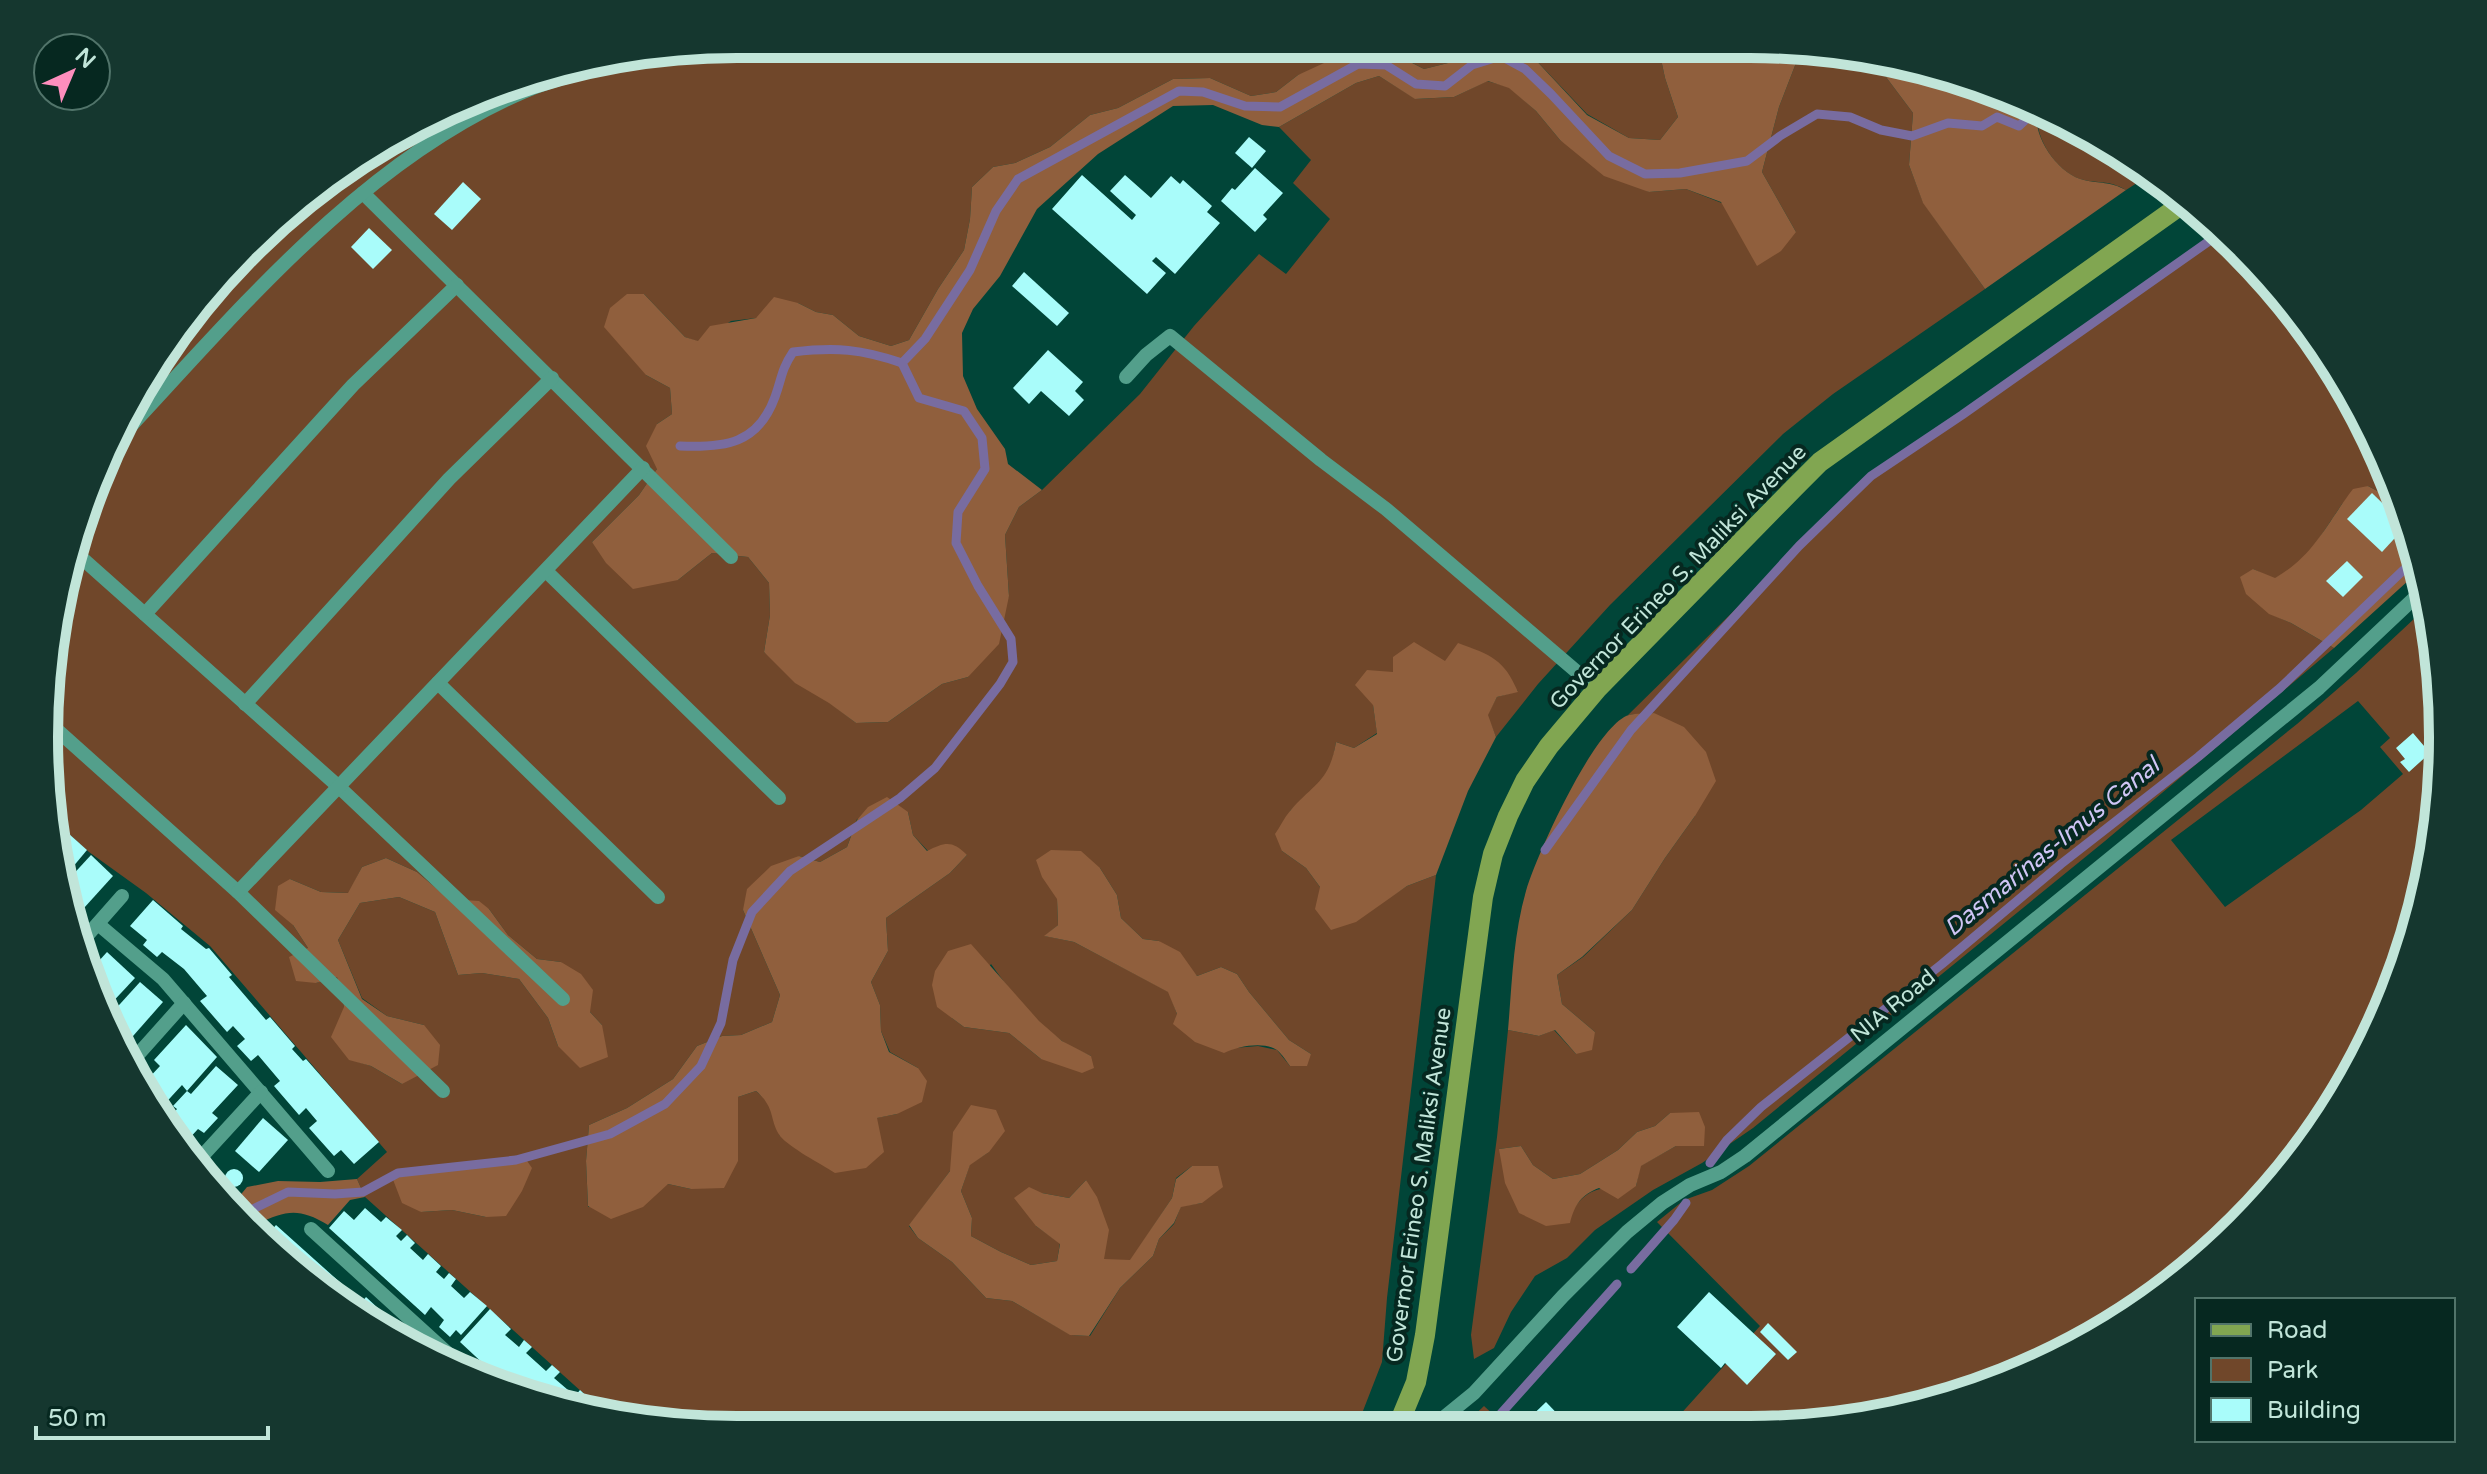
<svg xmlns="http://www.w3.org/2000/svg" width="2487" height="1474" viewBox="0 0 2487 1474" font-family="'Varela Round',sans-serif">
	<rect width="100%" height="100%" fill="#014538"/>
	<g fill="#70472a" fill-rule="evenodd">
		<path d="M737,44L1658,45L1665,78L1678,117L1660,140L1629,138L1587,114L1532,56L1470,46L1448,63L1424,69L1403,58L1298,75L1276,92L1251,96L1210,78L1173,79L1118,108L1090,115L1050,147L1015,163L993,167L972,187L970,219L964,250L938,289L909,340L891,346L859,336L833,315L816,312L798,303L756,318L731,321L699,342L685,337L644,294L646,375L670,388L672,414L657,424V469L639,495L592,542L678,580L712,553L748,557L769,583L770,615L764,652L856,723L888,722L942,684L968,677L1009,596L1005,535L1019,507L1042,490L1140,394L1194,326L1259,254L1286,274L1330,219L1293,183L1311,160L1279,127L1356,83L1379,76L1416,99L1454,97L1487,81L1509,87L1536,111L1560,140L1649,192L1686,189L1796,232L1762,172L1779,107L1796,63L1820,50L1862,59L1880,69L1913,113L1909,165L1923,202L1985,289L1833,394L1783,434L1610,605L1538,684L1496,737L1487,715L1497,697L1518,691L1446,661L1393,672L1373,705L1377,733L1354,748L1336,742L1332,764L1320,783L1290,811L1282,851L1306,868L1320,887L1384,901L1407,886L1436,875L1387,1298L1382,1362L1361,1416L1352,1428H691L603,1411L365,1197L357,1179L387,1152L210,946L146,893L89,852L59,825L44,737L81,515L161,352L315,187L515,81ZM908,812L913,835L928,851L967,855L950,873L886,918L888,951L871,982L880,1005L881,1031L890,1052L918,1068L897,1114L780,1136L768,1102L756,1091L738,1097L737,1128L691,1189L668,1184L588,1207L586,1161L589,1125L627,1108L673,1079L697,1046L722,1036L741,1035L772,1022L780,995L743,910L799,856L820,862L847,847L857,819ZM386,858L417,872L449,899L489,909L508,935L537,959L561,962L590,1012L602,1025L558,1046L548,1018L519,979L482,973L458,975L435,912L399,897L360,903L338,940L362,998L387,1016L424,1025L402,1084L371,1066L349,1059L344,1007L337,976L316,983L308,948L293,925L290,879L321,892L349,893L362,867ZM1100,868L1117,895L1121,918L1143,939L1159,941L1197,976L1221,967L1237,974L1249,992L1289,1040L1311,1054L1290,1066L1277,1050L1258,1046L1234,1048L1177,1014L1169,992L1074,942L1045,936L1058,925L1057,899ZM991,964C1010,991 1034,1021 1062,1041C1070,1047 1081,1051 1091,1056L1041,1059L1009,1033L964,1027L952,1018ZM989,1152L970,1164L961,1191L972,1218L971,1236L1001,1252L1031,1265L1057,1261L1060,1243L1036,1226L1042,1193L1069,1198L1086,1180L1104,1260H1131L1172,1198L1176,1178L1192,1166L1202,1203L1181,1206L1174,1224L1159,1239L1153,1256L1120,1288L1090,1336L1071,1335L1012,1301L986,1298L952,1262L918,1238L909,1226L950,1171ZM516,1160L486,1217L452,1210L421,1212L398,1173Z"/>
		<path d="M2038,113L2135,161L2151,174L2126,190C2108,180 2103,184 2084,180C2059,175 2033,138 2038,113Z"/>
		<path d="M2222,232L2240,247L2326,352L2390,472L2400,503L2368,486L2342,504L2312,549L2293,568L2274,579L2253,569L2269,613L2291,623L2334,648L2105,841L1753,1128L1702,1163L1653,1190L1595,1230L1567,1258L1535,1276L1511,1312L1494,1348L1474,1359L1471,1335L1497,1137L1508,1030L1539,1036L1554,1030L1576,1054L1595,1032L1562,1004L1557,975L1583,957L1632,910L1665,858L1695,816L1654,713L1628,715L1871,476L2138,293ZM1670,1113L1676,1146L1640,1166L1636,1186C1610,1188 1591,1184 1575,1207L1499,1149L1521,1146L1533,1165L1553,1179L1580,1174L1618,1150L1637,1132L1655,1126Z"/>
		<path d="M2430,604L2443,737L2430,873L2390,1003L2326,1122L2207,1258L2096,1337L1930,1406L1796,1428H1668L1760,1326L1657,1222L1684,1200L1712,1190L1749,1166L2297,724L2356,673ZM2358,701L2390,738L2380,747L2403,774L2361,810L2225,907L2171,840Z"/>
		<path d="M1484,1406L1508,1428H1461Z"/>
	</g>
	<g fill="#905f3d">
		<path d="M1377,45L1424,69L1448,63L1470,46H1506L1532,56L1587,115L1629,138L1660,140L1678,117L1665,78L1658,45L1796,46L1820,50L1796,63L1779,107L1762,172L1796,232L1781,251L1757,266L1721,202L1686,189L1649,192L1604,176L1560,140L1536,111L1509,88L1488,81L1454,97L1415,99L1379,76L1356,83L1279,127L1262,125L1213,105L1173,106L1098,154L1037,209L1000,276L973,309L962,333L963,376L977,409L1005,449L1008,464L1042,490L1019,507L1005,535L1009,596L999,644L968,677L942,684L888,722L856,723L829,703L795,683L764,652L770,615L769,583L748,557L712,553L678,580L633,589L606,563L592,542L639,495L657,469L646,446L657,424L672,414L670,388L646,375L604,327L610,308L627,294H644L685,337L698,341L710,326L756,318L774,297L798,303L816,312L833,315L859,336L891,346L909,340L938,289L964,250L970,219L972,187L993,167L1015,163L1050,147L1090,115L1118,108L1173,79L1210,78L1251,96L1276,92L1298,75L1350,51Z"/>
		<path d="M1862,59L1973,81L2037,113C2033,138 2059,175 2084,180C2101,184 2109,181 2126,190L1985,289L1923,203L1909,165L1913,113L1880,69Z"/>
		<path d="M2368,486L2400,503L2420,570L2334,648L2291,623L2269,614L2246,594L2240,577L2253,569L2275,578C2315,555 2326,524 2353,489Z"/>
		<path d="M1414,642L1445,661L1458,643C1491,655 1504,659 1518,692L1497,697L1488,715L1496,737L1468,791L1436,875L1407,886L1356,922L1331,930L1315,909L1320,887L1306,868L1282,851L1275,834C1280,827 1284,818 1290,811C1314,783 1329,783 1336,742L1354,748L1377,734L1373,705L1355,685L1367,670L1393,672V657Z"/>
		<path d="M1654,713L1684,727L1706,752L1716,781L1695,816L1665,858L1632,910L1582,957L1557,975L1562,1004L1595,1032L1592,1050L1576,1054L1555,1030L1539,1036L1508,1030C1512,984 1513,936 1526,891C1536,856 1595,725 1629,715C1636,713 1646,714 1654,713Z"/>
		<path d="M887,797L908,812L913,835L927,851C945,842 952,840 967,855L950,873L886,918L888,951L871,982L880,1005L881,1031L889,1052L918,1068L927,1081L922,1102L897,1114L877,1118L884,1152L866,1168L835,1173C821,1164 790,1148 780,1136C769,1120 776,1108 756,1091L738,1097V1161L724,1188L691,1189L668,1184L643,1207L611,1219L588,1206L586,1161L589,1125L627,1108L673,1079L697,1046L722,1036L741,1035L772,1022L780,995L743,910L747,889L771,866L799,856L820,862L847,847L857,820L868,807Z"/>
		<path d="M1051,850L1081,851L1100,868L1117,895L1121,918L1143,939L1159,941L1180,952L1197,976L1221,967L1237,974L1249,992L1289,1040L1311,1054L1307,1066H1290C1287,1062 1282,1054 1277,1050C1264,1041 1238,1046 1224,1053L1195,1042L1173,1024L1177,1014L1168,992L1074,942L1044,936L1058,925L1057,899L1042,877L1036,860Z"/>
		<path d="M386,858L417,872L449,899L479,901L489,909L508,935L537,959L561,962L581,974L593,990L590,1012L602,1025L608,1057L580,1068L558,1046L548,1018L519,979L482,973L458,975L435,912L399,897L360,903L338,940L362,999L387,1016L424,1025L440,1045L438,1065L402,1084L371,1066L349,1060L331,1037L344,1007L337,977L316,983L296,981L289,957L308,948L293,925L275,910L278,886L290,879L321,892L348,893L362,867Z"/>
		<path d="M971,944L1039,1021L1062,1041L1091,1056L1094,1068L1082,1073L1041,1059L1009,1033L964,1027L937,1007L932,985L935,971L948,951Z"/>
		<path d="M971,1105L996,1110L1005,1131L989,1152L970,1165L961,1191L972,1218L971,1236L1001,1252L1031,1265L1057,1261L1060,1244L1036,1226L1014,1198L1029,1187L1042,1193L1069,1198L1086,1180L1097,1197L1109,1230L1104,1259L1130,1260L1172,1198L1176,1179L1192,1166H1218L1223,1187L1202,1203L1181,1207L1174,1223L1159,1239L1153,1256L1120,1288L1089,1336L1070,1335L1012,1301L986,1298L952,1262L918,1238L909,1225L950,1171L953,1132Z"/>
		<path d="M1699,1112L1705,1127L1704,1146H1676L1641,1166L1636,1186L1618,1199L1599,1188C1581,1195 1575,1204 1570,1223L1546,1226L1519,1213L1505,1183L1499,1149L1521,1146L1533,1165L1553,1179L1580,1174L1618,1150L1637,1132L1655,1126L1670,1113Z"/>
		<path d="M525,1158L532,1168L522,1191L506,1216L486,1217L452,1210L421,1212L402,1203L392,1177L398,1173Z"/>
		<path d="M357,1179L365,1197L350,1200L328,1225C299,1208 287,1210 257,1224L234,1203L247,1187L278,1181L320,1182Z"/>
	</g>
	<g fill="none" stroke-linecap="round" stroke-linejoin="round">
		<g stroke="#786ca0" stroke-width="9">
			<path d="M680,446C725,448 758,444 775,397C782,378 781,370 793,352C836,347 861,349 902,363"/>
			<path d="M1545,850L1631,730L1799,546L1871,476L1962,415L2222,232"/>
			<path d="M1710,1163L1727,1140L1761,1107L1942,964L2061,864L2198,757L2280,688L2416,558"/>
			<path d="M245,1213L288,1192L335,1194L363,1192L398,1173L516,1160L610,1134L665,1104L701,1066L721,1023L733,960L752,912L790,871L900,798L935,768L1000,684L1013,662L1011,639L978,586L956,543L958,512L985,469L982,438L964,411L919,398L902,363L925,339L970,270L996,211L1018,179L1179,91L1203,92L1245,106L1280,107L1358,64L1386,65L1416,84L1445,86L1472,65L1501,56L1525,69L1551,94L1609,156L1645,174L1680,173L1747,161L1780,136L1817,114L1850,117L1881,130L1912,136L1948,123L1982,126L1997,117L2019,126L2035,111"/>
			<path d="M1631,1269L1674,1220L1686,1203"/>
			<path d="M1488,1428L1617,1284"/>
		</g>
	</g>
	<g fill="#a9fcfa">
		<path d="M1249,137L1266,151L1252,168L1235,153Z"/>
		<path d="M1255,168L1283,193L1263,215L1267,219L1255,232L1221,201L1232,188L1235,190Z"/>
		<path d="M1082,175L1132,220L1136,215L1110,191L1125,175L1151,198L1171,176L1180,184L1183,180L1212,206L1207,212L1220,223L1175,274L1156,257L1152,261L1166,273L1147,294L1052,209Z"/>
		<path d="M463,182L481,199L452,230L434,214Z"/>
		<path d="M369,228L392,250L373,269L351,247Z"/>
		<path d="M1024,272L1069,313L1057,326L1012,286Z"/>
		<path d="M1048,350L1083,382L1075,391L1084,400L1069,416L1041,391L1029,404L1013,388Z"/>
		<path d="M2372,493L2406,526L2382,552L2347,519Z"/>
		<path d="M2347,561L2363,577L2343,597L2326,581Z"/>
		<path d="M2413,733L2430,753L2409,772L2400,762L2405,759L2396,748Z"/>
		<path d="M59,825L87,850L67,874L63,851Z"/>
		<path d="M91,855L113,876L74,919L68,880Z"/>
		<path d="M153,900L183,926L181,929L206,949L209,948L232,975L229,977L241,991L266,1020L270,1017L295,1046L292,1049L303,1061L306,1059L379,1142L354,1164L341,1150L334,1156L309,1128L317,1121L306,1108L299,1115L274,1086L280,1081L258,1055L251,1061L237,1046L245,1039L233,1026L227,1032L200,1001L207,996L184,969L162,952L157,957L143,945L147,940L130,926Z"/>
		<path d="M107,952L135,978L107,1008L88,973Z"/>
		<path d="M140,982L163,1002L126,1044L110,1015Z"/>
		<path d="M186,1025L217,1057L187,1091L182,1085L160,1109L146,1081L160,1066L154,1060Z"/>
		<path d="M216,1066L238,1085L212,1113L218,1118L204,1133L198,1129L186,1142L192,1147L185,1155L167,1121L177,1109L173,1106L187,1091L191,1094Z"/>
		<path d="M263,1118L288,1140L259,1172L235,1151Z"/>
		<circle cx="234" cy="1178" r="9"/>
		<path d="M365,1208L381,1222L386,1217L402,1230L396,1236L401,1241L407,1235L415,1243L410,1248L423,1260L428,1254L441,1266L436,1272L444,1279L449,1273L456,1279L451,1286L464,1298L470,1292L487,1306L461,1335L456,1330L450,1337L439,1327L444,1320L431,1307L425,1315L329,1228L344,1211L354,1220Z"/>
		<path d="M276,1225L362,1302L366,1297L380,1310L376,1314L401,1337L352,1313L268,1234Z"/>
		<path d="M1709,1292L1776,1354L1747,1385L1725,1363L1721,1368L1677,1327Z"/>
		<path d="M490,1309L511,1329L505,1335L519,1347L524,1340L532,1347L526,1353L546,1371L552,1365L560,1372L554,1378L575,1396L580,1390L594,1403L589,1408L516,1394L460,1342Z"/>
		<path d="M1768,1323L1797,1352L1788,1360L1760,1332Z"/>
		<path d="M1546,1402L1571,1428H1519Z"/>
		<path d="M1609,1415L1622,1428H1596Z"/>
	</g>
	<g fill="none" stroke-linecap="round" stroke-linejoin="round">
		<g stroke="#539f8b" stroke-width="14">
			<path d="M1139,45L1149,54"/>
			<path d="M363,193L731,557"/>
			<path d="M1126,377L1146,355L1170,336L1321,460L1386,509L1597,689"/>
			<path d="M117,441C236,314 359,163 523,92C573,70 630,65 682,53"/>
			<path d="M75,552L339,787L563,999"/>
			<path d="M546,571L779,798"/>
			<path d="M145,614L353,385L457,285"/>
			<path d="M438,683L658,897"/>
			<path d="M245,704L449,479L552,378"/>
			<path d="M47,721L238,892L443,1091"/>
			<path d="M238,892L643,468"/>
			<path d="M98,924L163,979L328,1171"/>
			<path d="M78,946L122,896"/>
			<path d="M134,1059L184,1003"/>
			<path d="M194,1165L261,1092"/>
			<path d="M311,1229L466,1370"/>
			<path d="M1431,1428L1474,1393L1563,1296L1627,1232L1662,1203L1690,1185L1721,1172L1745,1156L2319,688L2425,588"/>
		</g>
		<path stroke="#81a651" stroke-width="20" d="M1397,1428L1416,1382L1425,1335L1483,897L1493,854L1508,816L1525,781L1549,746L1597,689L1794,488L1820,462L2185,202"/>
	</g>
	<g text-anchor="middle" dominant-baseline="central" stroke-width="8" stroke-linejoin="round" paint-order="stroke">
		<g font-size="22" fill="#c1e5d9" stroke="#062820">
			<text transform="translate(1678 577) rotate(-46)">Governor Erineo S. Maliksi Avenue</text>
			<text transform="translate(1893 1006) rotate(-39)">NIA Road</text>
			<text transform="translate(1419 1185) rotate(-82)">Governor Erineo S. Maliksi Avenue</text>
		</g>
		<g font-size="24" font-style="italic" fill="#cfc5f5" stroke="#062820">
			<text transform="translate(2052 847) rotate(-39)">Dasmarinas-Imus Canal</text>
		</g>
	</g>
	<path d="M0 0H2487V1474H0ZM737 58H1750A679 679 0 0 1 2429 737V737A679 679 0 0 1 1750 1416H737A679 679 0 0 1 58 737V737A679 679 0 0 1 737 58Z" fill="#15372f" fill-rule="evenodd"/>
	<path fill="none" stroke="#c1e5d9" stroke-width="10" d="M737 58H1750A679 679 0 0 1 2429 737V737A679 679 0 0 1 1750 1416H737A679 679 0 0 1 58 737V737A679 679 0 0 1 737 58Z"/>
	<rect x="2195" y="1298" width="260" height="144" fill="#062820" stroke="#51746a" stroke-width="2"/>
	<rect x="2211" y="1324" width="40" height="12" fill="#81a651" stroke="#51746a" stroke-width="2"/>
	<text x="2267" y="1338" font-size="24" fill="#c1e5d9">Road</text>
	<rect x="2211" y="1358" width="40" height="24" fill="#70472a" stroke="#51746a" stroke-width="2"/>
	<text x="2267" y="1378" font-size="24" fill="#c1e5d9">Park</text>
	<rect x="2211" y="1398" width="40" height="24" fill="#a9fcfa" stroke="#51746a" stroke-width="2"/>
	<text x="2267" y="1418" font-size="24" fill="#c1e5d9">Building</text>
	<g transform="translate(72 72) rotate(44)"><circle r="38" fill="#062820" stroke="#51746a" stroke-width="2"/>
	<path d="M0-6L14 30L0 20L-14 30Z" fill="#fe8ebd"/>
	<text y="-12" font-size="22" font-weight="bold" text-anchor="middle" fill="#c1e5d9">N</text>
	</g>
	<path d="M36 1426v12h232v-12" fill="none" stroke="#c1e5d9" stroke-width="4"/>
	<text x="48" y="1426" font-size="24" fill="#c1e5d9" stroke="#062820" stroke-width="6" paint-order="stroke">50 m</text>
</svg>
